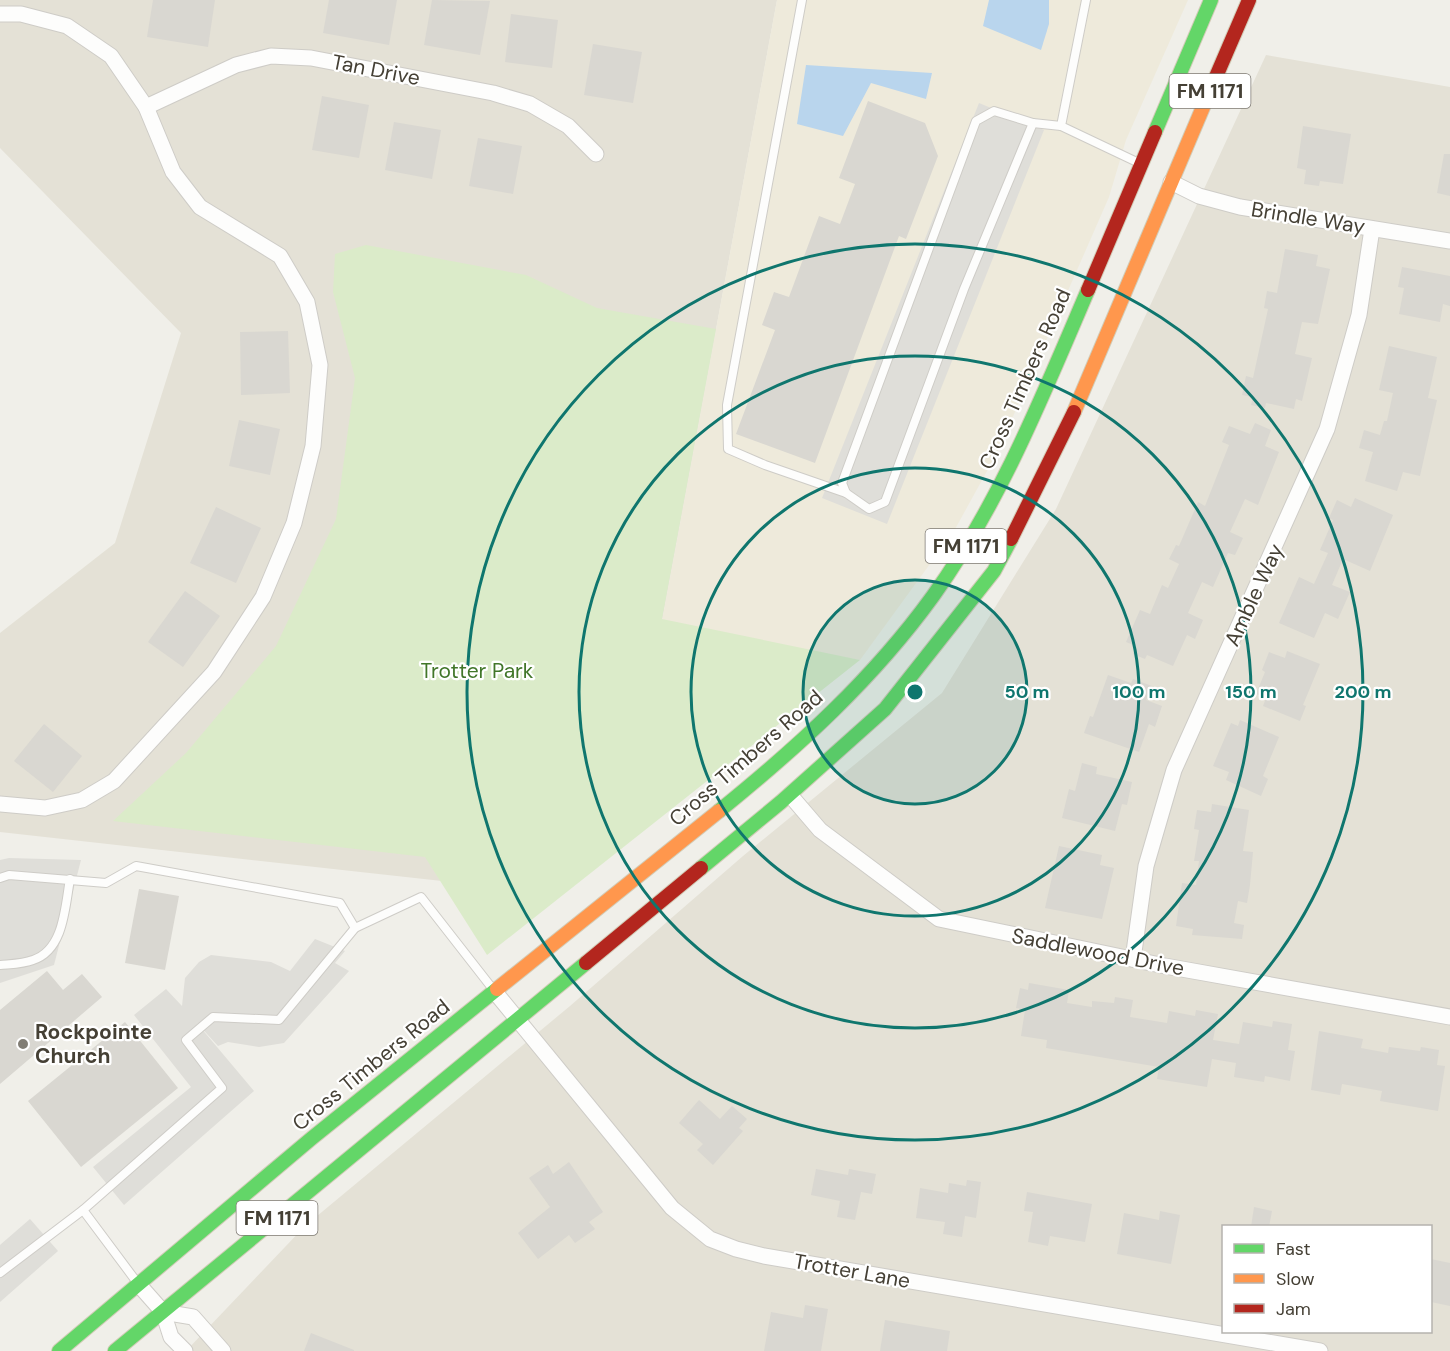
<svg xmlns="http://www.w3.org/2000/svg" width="1450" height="1351" viewBox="0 0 1450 1351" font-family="'DM Sans',sans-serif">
	<rect width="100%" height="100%" fill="#f0efe9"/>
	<g fill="#e4e1d6" fill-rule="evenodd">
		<path d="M0,0H777L661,626L451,882L0,832V633L115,543L181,333L0,148Z"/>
		<path d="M1266,55L1450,87V1351H186L305,1226L570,1006L743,856L942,693L1056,509ZM1224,1226H1430V1332H1224Z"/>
	</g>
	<path fill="#eeeadb" d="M777,0H1188L1126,140L1109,197L997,453L954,531L860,660L661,626Z"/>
	<path fill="#dbebc9" d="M366,245L526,275L597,308L716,329L662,619L860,660L487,955L425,857L113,821L186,753L276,646L336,519L355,378L333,292L335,254Z"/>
	<g fill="#dfded9">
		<path d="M979,103L1044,130L887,524L822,498Z"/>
		<path d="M9,858L81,860L54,965L0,983V860Z"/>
		<path d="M315,939L345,951L335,963L349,971L284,1043L259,1047L228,1042L218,1046L196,1022L254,1091L124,1205L93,1167L191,1087L134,1015L166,989L182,1006L185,978L199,962L211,955L271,962L290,971Z"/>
		<path d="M30,1219L58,1251L0,1302V1245Z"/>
	</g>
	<g fill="#b9d5ed">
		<path d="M989,0H1049V24L1041,50L983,26Z"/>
		<path d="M806,65L932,73L926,99L871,83L843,136L797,124Z"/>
	</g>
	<g fill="#d9d7d1">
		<path d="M153,0H215L208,47L147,37Z"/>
		<path d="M329,0H397L389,45L323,33Z"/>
		<path d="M432,0L490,1L480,55L424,45Z"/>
		<path d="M511,14L558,20L552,68L505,62Z"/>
		<path d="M593,44L642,52L633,103L584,95Z"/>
		<path d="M322,96L369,105L359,158L312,150Z"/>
		<path d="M868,101L925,123L938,156L906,239L899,236L815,463L736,434L775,330L762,325L774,292L789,297L819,216L840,224L855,184L839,178Z"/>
		<path d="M394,122L441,130L432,179L385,170Z"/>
		<path d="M1303,126L1351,134L1343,184L1320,181L1319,186L1304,184L1306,170L1297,168Z"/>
		<path d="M478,138L522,146L513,194L469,186Z"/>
		<path d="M1444,154H1450V196L1437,193Z"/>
		<path d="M1285,249L1318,255L1316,266L1330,269L1318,324L1302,322L1295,354L1312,358L1302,401L1296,399L1294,409L1266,403L1265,408L1251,405L1253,397L1242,395L1246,376L1253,378L1268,309L1264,308L1267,291L1277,293Z"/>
		<path d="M1402,267L1450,276V306L1443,304L1440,322L1399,314L1404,288L1398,287Z"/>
		<path d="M288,331L290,393L241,395L240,332Z"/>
		<path d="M1389,346L1437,357L1428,398L1437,400L1420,476L1403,472L1397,491L1365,481L1373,452L1359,448L1364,430L1380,435L1384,421H1387L1393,393L1379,390Z"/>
		<path d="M239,420L280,429L270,475L229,466Z"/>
		<path d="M1255,423L1271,430L1265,446L1279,452L1258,505L1245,499L1230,532L1243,538L1235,555L1228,553L1213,587L1202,582L1188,613L1203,620L1195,639L1187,635L1173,666L1147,655L1145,659L1133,654L1136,646L1126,642L1140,610L1150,614L1162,585L1168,588L1179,564L1169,559L1176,545L1179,546L1198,502L1205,506L1229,445L1222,442L1229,426L1250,434Z"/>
		<path d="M1355,498L1393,515L1370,571L1343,559L1332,585L1350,592L1338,619L1325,613L1314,638L1279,623L1299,577L1314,584L1328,553L1320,550L1333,520L1329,518L1337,500L1351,507Z"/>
		<path d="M216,507L261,528L236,583L190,563Z"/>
		<path d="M185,591L220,616L183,667L148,642Z"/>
		<path d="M1287,651L1320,664L1303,705L1306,706L1300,721L1263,706L1266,698L1256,694L1265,672L1262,670L1269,652L1285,658Z"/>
		<path d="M1108,675L1131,683L1133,679L1152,686L1146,700L1162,706L1155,727L1149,724L1139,752L1084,733L1090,716L1093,717Z"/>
		<path d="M1240,720L1279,737L1263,776L1268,779L1261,796L1226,780L1229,772L1213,766L1231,723L1238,726Z"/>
		<path d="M44,724L82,756L53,792L14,761Z"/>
		<path d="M1082,763L1097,767L1096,774L1132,782L1127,805L1122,804L1115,831L1062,818L1069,789L1075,791Z"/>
		<path d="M1212,804L1249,810L1243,851L1253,852L1250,885L1247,903L1238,901L1234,923L1244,925L1242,939L1192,935L1193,929L1176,926L1182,883L1196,885L1199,861H1194L1199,830L1194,829L1197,810L1211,812Z"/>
		<path d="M1059,846L1102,855L1100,865L1114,868L1102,919L1045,908Z"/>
		<path d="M139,889L179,896L165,970L125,963Z"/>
		<path d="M47,971L63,990L82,974L102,997L0,1084V1010Z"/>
		<path d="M1029,983L1069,990L1067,1003L1092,1007V1001L1114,1003L1115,997L1133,1000L1130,1017L1167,1023L1169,1011L1195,1016L1196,1010L1218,1014L1213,1040L1239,1044L1243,1022L1272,1027L1273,1021L1292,1024L1288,1050L1295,1051L1290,1081L1265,1076L1264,1082L1234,1077L1236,1063L1212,1059L1207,1087L1157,1079L1159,1067L1046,1048L1047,1040L1021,1036L1025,1010L1016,1008L1020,988L1028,990Z"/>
		<path d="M125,1022L178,1088L81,1167L28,1101Z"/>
		<path d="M1319,1031L1363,1039L1361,1048L1388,1053L1389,1047L1420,1051L1421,1047L1439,1050L1437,1065L1445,1066L1438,1111L1380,1101L1382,1091L1342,1084L1340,1095L1311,1090Z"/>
		<path d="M699,1100L720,1119L732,1106L747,1119L739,1128L743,1131L713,1165L697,1150L703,1144L679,1123Z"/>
		<path d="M569,1162L603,1212L589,1222L595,1229L575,1243L569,1235L538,1259L518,1233L550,1207L529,1178L548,1165L553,1174Z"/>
		<path d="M816,1169L848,1175L849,1169L876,1174L872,1194L861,1192L855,1220L837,1217L840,1201L811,1195Z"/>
		<path d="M967,1180L981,1182L976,1218L965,1216L962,1237L943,1234L945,1222L916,1218L920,1188L948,1193L949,1183L966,1186Z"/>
		<path d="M1027,1192L1092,1204L1085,1242L1050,1236L1048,1246L1028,1242L1033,1212L1024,1211Z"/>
		<path d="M1254,1207L1272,1211L1269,1227H1251Z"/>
		<path d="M1160,1211L1180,1215L1171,1264L1117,1254L1124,1213L1159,1220Z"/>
		<path d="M1431,1259L1450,1263V1306L1431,1302Z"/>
		<path d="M805,1305L828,1309L821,1351H764L771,1312L803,1318Z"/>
		<path d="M885,1320L950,1331L947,1351H880Z"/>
		<path d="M311,1333L354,1350V1351H304Z"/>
	</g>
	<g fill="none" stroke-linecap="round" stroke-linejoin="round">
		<g stroke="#ceccc7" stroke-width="10">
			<g id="lane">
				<path d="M802,0L727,405L728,449L765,465L846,493"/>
				<path d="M1086,0L1061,126L1139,163"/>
				<path d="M994,111L1033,123L964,289L885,502L869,509L846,493L842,483L976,121Z"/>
				<path d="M1033,123L1061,126"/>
				<path d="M0,878L9,875L106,883L136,866L340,903L355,928L421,897L492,988"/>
				<path d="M0,965C10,964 23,964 33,960C64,950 65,907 70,879"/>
				<path d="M0,1273L83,1210"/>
				<path d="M136,1281L83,1210L222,1088L186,1040L213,1017L279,1020L355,928"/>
			</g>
		</g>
		<g stroke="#ceccc7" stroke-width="17">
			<g id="street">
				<path d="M0,14H21L67,26L111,56L146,107L173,172L200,207L280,256L307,302L320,365L313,446L294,523L263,597L214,672L114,781L82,800L45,808L0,804"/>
				<path d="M146,107L236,65L271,56L311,58L493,93L530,104L568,126L596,154"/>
				<path d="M1171,182L1199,196L1240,207L1450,241"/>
				<path d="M790,795L820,830L939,919L1165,966L1450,1017"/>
				<path d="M1133,959L1146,866L1174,770L1327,429L1359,315L1372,229"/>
				<path d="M495,992L672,1208L710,1239L736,1249L764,1256L1320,1351"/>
				<path d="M140,1286L163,1312L171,1337L185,1351"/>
				<path d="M163,1312L193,1317L223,1351"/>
			</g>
		</g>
		<g stroke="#d2ccb7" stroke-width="16">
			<g id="fast">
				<path d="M1155,132L1211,0"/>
				<path d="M719,811C798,747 873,679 933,596C1000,503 1043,395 1088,290"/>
				<path d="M701,868L781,802L885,709L994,571L1011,539"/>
				<path d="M59,1351L312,1138L497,989"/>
				<path d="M115,1351L586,963"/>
			</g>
		</g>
		<g stroke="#d2ccb7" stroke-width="16">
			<g id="slow">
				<path d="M1074,412L1209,93"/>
				<path d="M497,989L719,811"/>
			</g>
		</g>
		<g stroke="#d2ccb7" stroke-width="16">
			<g id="jam">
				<path d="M1209,93L1249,0"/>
				<path d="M1088,290L1155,132"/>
				<path d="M1011,539L1074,412"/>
				<path d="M586,963L701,868"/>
			</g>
		</g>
		<use href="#lane" stroke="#fdfdfc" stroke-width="8"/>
		<use href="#street" stroke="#fdfdfc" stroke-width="15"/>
		<use href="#fast" stroke="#63d668" stroke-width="14"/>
		<use href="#slow" stroke="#ff974d" stroke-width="14"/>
		<use href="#jam" stroke="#b3261e" stroke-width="14"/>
	</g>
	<circle cx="915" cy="692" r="112" fill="#0f766e" fill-opacity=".12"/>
	<g fill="none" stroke="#0f766e" stroke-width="3">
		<circle cx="915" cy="692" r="112"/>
		<circle cx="915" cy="692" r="224"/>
		<circle cx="915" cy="692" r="336"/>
		<circle cx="915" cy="692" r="448"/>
	</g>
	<circle fill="#817d74" stroke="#fff" stroke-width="2" cx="23" cy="1044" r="6"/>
	<g text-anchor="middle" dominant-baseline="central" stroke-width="4.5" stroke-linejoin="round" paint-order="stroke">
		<g fill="#fff" stroke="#7d7972" stroke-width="1.5">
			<rect x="1169.5" y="74" width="81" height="34" rx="4.5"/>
			<rect x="925.5" y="529" width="81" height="34" rx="4.5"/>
			<rect x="236.5" y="1201" width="81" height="34" rx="4.5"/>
		</g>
		<g font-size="20" font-weight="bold" fill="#454035">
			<text x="1210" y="91">FM 1171</text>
			<text x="966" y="546">FM 1171</text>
			<text x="277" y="1218">FM 1171</text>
		</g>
		<g font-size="21" fill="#454035" stroke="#fff">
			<text transform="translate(376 70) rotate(11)">Tan Drive</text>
			<text transform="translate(1308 218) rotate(9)">Brindle Way</text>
			<text transform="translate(1025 379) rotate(-66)">Cross Timbers Road</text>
			<text transform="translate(1254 595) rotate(-65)">Amble Way</text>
			<text transform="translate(746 758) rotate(-41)">Cross Timbers Road</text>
			<text transform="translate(1098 952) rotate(11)">Saddlewood Drive</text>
			<text transform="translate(371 1065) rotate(-39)">Cross Timbers Road</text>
			<text transform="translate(852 1271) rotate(10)">Trotter Lane</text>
		</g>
		<g font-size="21" fill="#417629" stroke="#fff">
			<text x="477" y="671">Trotter Park</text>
		</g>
		<g font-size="21" font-weight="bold" fill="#454035" stroke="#fff" text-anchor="start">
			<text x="35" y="1032">Rockpointe<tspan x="35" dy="24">Church</tspan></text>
		</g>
	</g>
	<circle cx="915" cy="692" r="9" fill="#0f766e" stroke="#fff" stroke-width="3"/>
	<g font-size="18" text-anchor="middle" font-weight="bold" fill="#0f766e" stroke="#fff" stroke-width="4.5" stroke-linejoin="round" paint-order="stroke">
		<text x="1027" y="698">50 m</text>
		<text x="1139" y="698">100 m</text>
		<text x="1251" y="698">150 m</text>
		<text x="1363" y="698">200 m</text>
	</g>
	<rect x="1222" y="1225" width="210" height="108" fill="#ffffff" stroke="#b5b3ae" stroke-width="1.5"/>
	<rect x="1234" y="1244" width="30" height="9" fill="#63d668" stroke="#b5b3ae" stroke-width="1.5"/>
	<text x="1276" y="1255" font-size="18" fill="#454035">Fast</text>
	<rect x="1234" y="1274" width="30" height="9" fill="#ff974d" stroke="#b5b3ae" stroke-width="1.5"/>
	<text x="1276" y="1285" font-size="18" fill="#454035">Slow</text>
	<rect x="1234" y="1304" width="30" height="9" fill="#b3261e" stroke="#b5b3ae" stroke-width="1.5"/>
	<text x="1276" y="1315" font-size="18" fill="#454035">Jam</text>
</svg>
